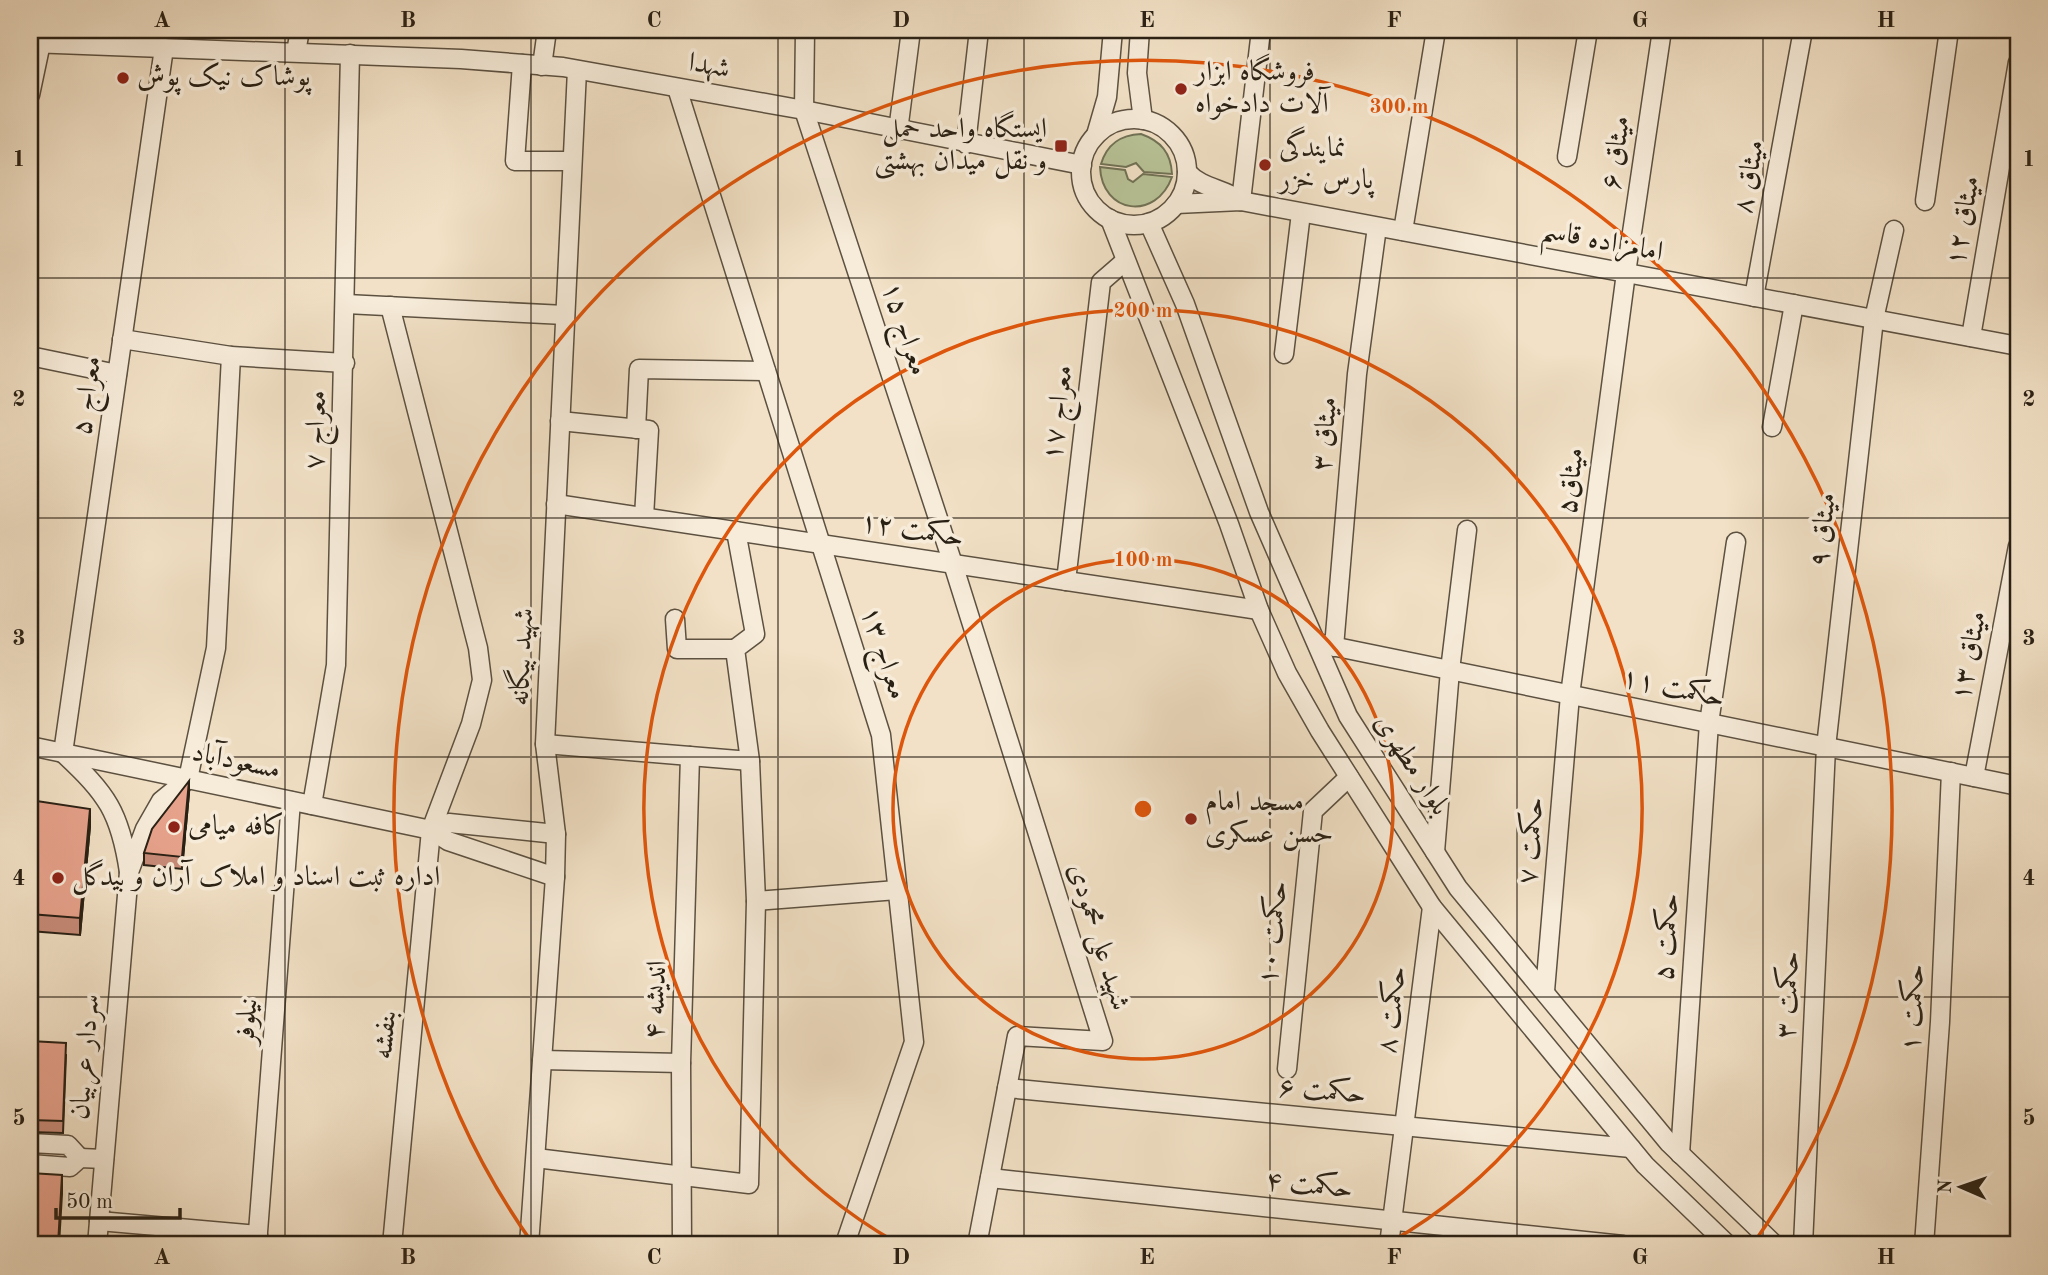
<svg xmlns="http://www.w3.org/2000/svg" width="2048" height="1275" viewBox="0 0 2048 1275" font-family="'Old Standard TT',Amiri,serif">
	<rect width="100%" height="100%" fill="#f2e1c6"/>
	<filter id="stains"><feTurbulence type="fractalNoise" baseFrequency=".00286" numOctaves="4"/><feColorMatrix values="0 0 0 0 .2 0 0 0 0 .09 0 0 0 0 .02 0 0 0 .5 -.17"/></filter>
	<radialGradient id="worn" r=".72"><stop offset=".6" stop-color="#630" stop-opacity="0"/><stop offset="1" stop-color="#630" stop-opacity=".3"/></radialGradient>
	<g fill="#b8c397" stroke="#717256" stroke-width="2">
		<path d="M1141,134C1161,141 1171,153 1172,174L1144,172L1136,163L1126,167L1101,164C1107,144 1120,135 1141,134Z"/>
		<path d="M1100,167L1125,170L1128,179L1133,182L1143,174L1172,177C1156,221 1102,214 1100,167Z"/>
	</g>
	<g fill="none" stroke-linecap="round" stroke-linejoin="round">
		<g stroke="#5c5141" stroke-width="21">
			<g id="minor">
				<path d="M805,30L804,110L953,564L1103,1041L1017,1036L977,1245"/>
				<path d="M1140,30L1137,73L1143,120"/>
				<path d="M30,43L461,59L563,67L804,110L1082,165"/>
				<path d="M164,48L63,753C107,794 120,812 129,872L145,829L161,801L188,779L216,648L231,356"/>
				<path d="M296,52L300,30"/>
				<path d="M522,64L515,161H572"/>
				<path d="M542,66L547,30"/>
				<path d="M677,88L881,735L914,1042L847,1238V1245"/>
				<path d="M30,95L41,43"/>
				<circle cx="1134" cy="172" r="53"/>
				<path d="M898,131L911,30"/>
				<path d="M1096,135L1107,97L1113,30"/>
				<path d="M966,144L979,30"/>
				<path d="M1567,157L1588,30"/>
				<path d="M1187,172C1202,189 1224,188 1241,201"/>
				<path d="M1241,201L1261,30"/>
				<path d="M1925,201L1949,30"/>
				<path d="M1176,204L1241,201L2018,346"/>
				<path d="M1110,219L1229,524L1259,610L1287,673L1320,731L1432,907L1645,1165L1728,1245"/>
				<path d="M1149,223L1185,304L1259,512L1348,716L1458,888L1669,1143L1775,1245"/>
				<path d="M1403,231L1436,30"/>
				<path d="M1754,297L1803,30"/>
				<path d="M346,304L565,315"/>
				<path d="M390,306L478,648L482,680L471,724L431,830L392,1245"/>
				<path d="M1971,337L2018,62"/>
				<path d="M122,339L231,356L345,363"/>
				<path d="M1284,354L1301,213"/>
				<path d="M30,356L117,374"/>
				<path d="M560,421L649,430L644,517"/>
				<path d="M1772,427L1794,304"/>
				<path d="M636,429L639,369L766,371"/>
				<path d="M556,504L1259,610"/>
				<path d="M1066,581L1101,282L1124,262"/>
				<path d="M675,619L677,649H735"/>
				<path d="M1317,643L2018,786"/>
				<path d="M1334,647L1357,374L1377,227"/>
				<path d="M545,744L750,761"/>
				<path d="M30,746L431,830L448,841L555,877"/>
				<path d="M1974,777L2018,546"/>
				<path d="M312,805L336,665L350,54"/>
				<path d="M431,830L449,823L556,834"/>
				<path d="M1435,852L1450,670L1467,530"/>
				<path d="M756,901L897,890"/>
				<path d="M1545,991L1570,695L1626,273L1662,30"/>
				<path d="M542,1060L681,1063"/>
				<path d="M1287,1069L1313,811L1349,777"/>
				<path d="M1007,1088L1631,1148"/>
				<path d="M30,1143L68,1145L80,1158"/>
				<path d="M1680,1154L1709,723L1736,542"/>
				<path d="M536,1158L749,1184L756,901L750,761L735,649L755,634L736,531"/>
				<path d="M30,1164L70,1167L80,1158L104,1159"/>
				<path d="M990,1178L1623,1245"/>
				<path d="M99,1221L258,1235"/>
				<path d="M97,1245L129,872"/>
				<path d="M257,1245L291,801"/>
				<path d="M529,1245L555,877L556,834L545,744L577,70"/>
				<path d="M682,1245L681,1063L690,756"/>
				<path d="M1389,1245L1432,907"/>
				<path d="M1803,1245L1826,747L1874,319L1894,230"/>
				<path d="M1924,1245L1940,1022L1951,772"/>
			</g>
		</g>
		<use href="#minor" stroke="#f7ecda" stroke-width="18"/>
	</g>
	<g fill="#c78b78" stroke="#2a2115" stroke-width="2">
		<path d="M189,793L182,869L144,865V853Z"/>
		<path d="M30,800L90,826L80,935L30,931Z"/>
		<path d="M30,1041L66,1055L63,1133L30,1132Z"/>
	</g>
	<g fill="#a27162" stroke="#2a2115" stroke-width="2">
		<path d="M189,781V793L182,869V857Z"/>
		<path d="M90,809V826L80,935V918Z"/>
		<path d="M62,1175V1194L59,1245H58Z"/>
	</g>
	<g fill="#e7a28c" stroke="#2a2115" stroke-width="2">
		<path d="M189,781L182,857L144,853L152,829Z"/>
		<path d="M30,800L90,809L80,918L30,914Z"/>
		<path d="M30,1041L66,1043L63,1121L30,1120Z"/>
		<path d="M30,1173L62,1175L58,1245H30Z"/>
	</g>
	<path fill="none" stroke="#2a2115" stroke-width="2" stroke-opacity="0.55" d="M285,30V1245M531,30V1245M778,30V1245M1024,30V1245M1270,30V1245M1517,30V1245M1763,30V1245M30,278H2018M30,518H2018M30,757H2018M30,997H2018"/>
	<g fill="none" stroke="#de560c" stroke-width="3.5">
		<circle cx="1143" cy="809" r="250"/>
		<path d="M897 1243A499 499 0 1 1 1389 1243"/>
		<path d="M533 1244A749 749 0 1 1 1753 1244"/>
	</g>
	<g fill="#8f2418" stroke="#f7ecda" stroke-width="2.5">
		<circle cx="123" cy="78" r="7"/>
		<circle cx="1181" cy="89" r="7"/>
		<rect x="1054" y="139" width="14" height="14" rx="3.5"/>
		<circle cx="1265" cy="165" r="7"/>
		<circle cx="1191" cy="819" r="7"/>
		<circle cx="174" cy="827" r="7"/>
		<circle cx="58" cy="878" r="7"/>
	</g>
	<g text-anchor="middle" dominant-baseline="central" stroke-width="7" stroke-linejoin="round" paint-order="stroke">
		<g font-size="28" fill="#2a2115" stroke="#f7ecda">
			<text transform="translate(709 67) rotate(10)">شهدا</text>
			<text transform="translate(1617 153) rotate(-82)">میثاق ۶</text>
			<text transform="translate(1750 177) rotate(-80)">میثاق ۸</text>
			<text transform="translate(1964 221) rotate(-80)">میثاق ۱۲</text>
			<text transform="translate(1602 242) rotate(11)">امامزاده قاسم</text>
			<text transform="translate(904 329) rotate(72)">معراج ۱۵</text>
			<text transform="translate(88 396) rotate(-82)">معراج ۵</text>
			<text transform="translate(1059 413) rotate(-83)">معراج ۱۷</text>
			<text transform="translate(317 430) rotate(-88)">معراج ۷</text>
			<text transform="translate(1326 434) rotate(-85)">میثاق ۳</text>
			<text transform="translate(1572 481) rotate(-83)">میثاق۵</text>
			<text transform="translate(1824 530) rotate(-84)">میثاق ۹</text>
			<text transform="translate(912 531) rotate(9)">حکمت ۱۲</text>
			<text transform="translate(883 653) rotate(72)">معراج ۱۳</text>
			<text transform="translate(1970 656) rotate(-79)">میثاق ۱۳</text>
			<text transform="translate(523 657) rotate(-87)">شهید بیگانه</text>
			<text transform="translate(1673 689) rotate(12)">حکمت ۱۱</text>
			<text transform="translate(236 762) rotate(12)">مسعودآباد</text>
			<text transform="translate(1411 765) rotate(57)">بلوار مطهری</text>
			<text transform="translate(1532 841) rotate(-85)">حکمت ۷</text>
			<text transform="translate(1274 933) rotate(-84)">حکمت ۱۰</text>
			<text transform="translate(1098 937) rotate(73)">شهید علی محمودی</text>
			<text transform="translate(1668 937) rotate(-86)">حکمت ۵</text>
			<text transform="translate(1789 995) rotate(-87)">حکمت ۳</text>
			<text transform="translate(657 1000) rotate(-88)">اندیشه ۴</text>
			<text transform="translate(1914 1008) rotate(-87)">حکمت ۱</text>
			<text transform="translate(1393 1010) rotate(-83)">حکمت ۸</text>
			<text transform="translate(248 1021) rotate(-86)">نیلوفر</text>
			<text transform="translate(386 1035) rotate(-85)">بنفشه</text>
			<text transform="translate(86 1057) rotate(-85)">سردار عربیان</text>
			<text transform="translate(1322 1092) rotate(5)">حکمت ۶</text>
			<text transform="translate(1309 1186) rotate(6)">حکمت ۴</text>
		</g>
		<g font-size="28" fill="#2a2115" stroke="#f7ecda" text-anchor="start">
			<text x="1195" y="73">فروشگاه ابزار<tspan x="1195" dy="32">آلات دادخواه</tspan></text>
			<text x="137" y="78">پوشاک نیک پوش</text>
			<text x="1047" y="130" text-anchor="end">ایستگاه واحد حمل<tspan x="1047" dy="32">و نقل میدان بهشتی</tspan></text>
			<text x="1279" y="149">نمایندگی<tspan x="1279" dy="32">پارس خزر</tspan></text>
			<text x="1205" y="803">مسجد امام<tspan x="1205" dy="32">حسن عسکری</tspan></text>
			<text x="188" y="827">کافه میامی</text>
			<text x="72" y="878">اداره ثبت اسناد و املاک آران و بیدگل</text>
		</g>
	</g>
	<circle cx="1143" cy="809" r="10" fill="#de560c" stroke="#f7ecda" stroke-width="3.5"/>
	<g font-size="21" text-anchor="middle" font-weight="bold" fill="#de560c" stroke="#f7ecda" stroke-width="7" stroke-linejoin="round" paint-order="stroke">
		<text x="1399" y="113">300 m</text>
		<text x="1143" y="317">200 m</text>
		<text x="1143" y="566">100 m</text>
	</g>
	<rect width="2048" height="1275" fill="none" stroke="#f2e1c6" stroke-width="77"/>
	<g transform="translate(1961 1187) rotate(272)" stroke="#f7ecda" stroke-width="5" paint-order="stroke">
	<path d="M0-5L12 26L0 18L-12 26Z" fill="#2a2115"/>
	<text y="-10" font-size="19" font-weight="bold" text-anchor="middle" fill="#2a2115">N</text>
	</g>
	<path d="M56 1208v10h124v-10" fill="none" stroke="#2a2115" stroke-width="3.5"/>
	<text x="66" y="1208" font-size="21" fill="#2a2115" stroke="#f7ecda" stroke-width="5" paint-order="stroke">50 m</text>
	<rect x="38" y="38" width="1972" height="1198" fill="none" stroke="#2a2115" stroke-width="2.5"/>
	<g font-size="23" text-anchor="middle" font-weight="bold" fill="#2a2115">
		<text x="162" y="27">A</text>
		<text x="408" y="27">B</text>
		<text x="654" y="27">C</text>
		<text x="901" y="27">D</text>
		<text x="1147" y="27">E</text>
		<text x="1394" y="27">F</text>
		<text x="1640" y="27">G</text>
		<text x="1886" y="27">H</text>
		<text x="19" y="166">1</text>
		<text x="2029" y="166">1</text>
		<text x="19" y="406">2</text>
		<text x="2029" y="406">2</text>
		<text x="19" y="645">3</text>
		<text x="2029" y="645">3</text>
		<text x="19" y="885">4</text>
		<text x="2029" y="885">4</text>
		<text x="19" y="1125">5</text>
		<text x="2029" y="1125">5</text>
		<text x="162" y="1264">A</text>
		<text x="408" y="1264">B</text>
		<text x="654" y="1264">C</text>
		<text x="901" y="1264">D</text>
		<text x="1147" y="1264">E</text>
		<text x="1394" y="1264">F</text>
		<text x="1640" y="1264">G</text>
		<text x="1886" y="1264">H</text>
	</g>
	<rect width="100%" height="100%" filter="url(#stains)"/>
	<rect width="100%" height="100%" fill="url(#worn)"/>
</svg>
